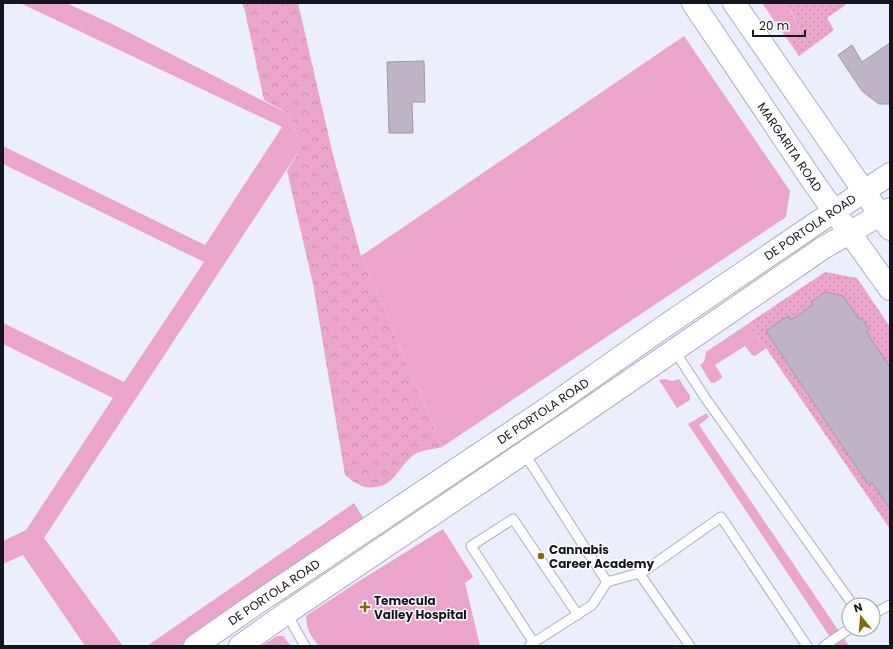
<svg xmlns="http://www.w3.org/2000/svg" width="893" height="649" viewBox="0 0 893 649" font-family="Poppins,sans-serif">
	<defs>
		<pattern id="forest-crowns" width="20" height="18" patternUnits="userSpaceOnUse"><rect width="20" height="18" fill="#eba4cb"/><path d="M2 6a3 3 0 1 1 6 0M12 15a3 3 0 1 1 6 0" fill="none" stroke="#c98cae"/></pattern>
		<pattern id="garden-dots" width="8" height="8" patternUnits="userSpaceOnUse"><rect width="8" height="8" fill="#eba4cb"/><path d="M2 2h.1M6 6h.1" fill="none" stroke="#c98cae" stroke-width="1.8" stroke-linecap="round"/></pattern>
	</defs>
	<rect width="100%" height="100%" fill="#ebeefc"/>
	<g fill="#eba4cb">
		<path d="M20,3H66L112,24L291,115L300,149L44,538L123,646H85L23,555L3,564V541L26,530L113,398L3,344V323L124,382L204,262L3,164V146L205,245L282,127Z"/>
		<path d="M762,3C767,3 774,2 779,3C792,7 797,23 801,34L790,43Z"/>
		<path d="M684,36L790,191L786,217L442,447L361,256Z"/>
		<path d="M749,323L766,348L755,356L752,355L745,346L715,365L722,376V378L714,383H711L700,365L704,362L706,352Z"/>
		<path d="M665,379L673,381L679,379L690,396V400L677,408L659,380Z"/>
		<path d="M705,414H707L709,417L699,425L849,646H836L688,424Z"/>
		<path d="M354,503L365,521L230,611L180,646H147Z"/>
		<path d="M443,529L473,577L465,583L480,646H319C310,635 307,631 306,616L356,583Z"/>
		<path d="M277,636H283L291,646H262Z"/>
	</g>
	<path fill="url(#forest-crowns)" d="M242,3H298L333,155L361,256L442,447C434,449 422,450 415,454C400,464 394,486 376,487C362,489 355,483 345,475L313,284L287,171L300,149L291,115L264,100L245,11Z"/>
	<g fill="url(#garden-dots)">
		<path d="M779,3H848L827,18L834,30L799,56L790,43L801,34L795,18L790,10Z"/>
		<path d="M825,272L857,278L890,327V529L749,323Z"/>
	</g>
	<g fill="#bfb3c8" stroke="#a397ab">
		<path d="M890,43V104H879L862,91L838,55L852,45L862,62Z"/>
		<path d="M424,61L425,102H412L413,133H389L387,62Z"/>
		<path d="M825,292L843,296L859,319L862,318L869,330L866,332L890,367V509L872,483L869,485L848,455L766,331L788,316L791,320L813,305L811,302Z"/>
	</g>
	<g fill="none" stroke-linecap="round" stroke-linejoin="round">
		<g stroke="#abb0c7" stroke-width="11">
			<g id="service">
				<path d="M674,350L706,399L853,605"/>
				<path d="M524,453L607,582L592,605L530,645"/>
				<path d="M639,573L690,646"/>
				<path d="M607,582L643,572L721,517L807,646"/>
				<path d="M288,612L293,625L305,646"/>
				<path d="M873,614L890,605"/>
				<path d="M534,643L471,546L513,519L578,615"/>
				<path d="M824,646L849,629"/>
			</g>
		</g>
		<g stroke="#abb0c7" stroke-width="24">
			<g id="secondary">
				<path d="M693,3L816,186L890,289"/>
				<path d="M734,3L890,229"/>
				<path d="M195,646L254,605L551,406L662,328L812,226L890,174"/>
				<path d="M240,646L288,612L574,419L823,248L890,209"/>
			</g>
		</g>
		<use href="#service" stroke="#fff" stroke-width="9"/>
		<use href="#secondary" stroke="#fff" stroke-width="22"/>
	</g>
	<g fill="#856903" stroke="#fff" stroke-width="1.5">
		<circle cx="541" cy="556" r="4"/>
		<path d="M363 601h4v4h4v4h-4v4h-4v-4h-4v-4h4z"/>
	</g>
	<g text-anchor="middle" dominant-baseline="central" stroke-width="3" stroke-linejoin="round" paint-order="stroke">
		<g font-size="12" fill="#14161e" stroke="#fff">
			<text transform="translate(790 147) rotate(56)">MARGARITA ROAD</text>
			<text transform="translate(810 227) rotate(-34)">DE PORTOLA ROAD</text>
			<text transform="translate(543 411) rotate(-34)">DE PORTOLA ROAD</text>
			<text transform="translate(274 592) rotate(-34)">DE PORTOLA ROAD</text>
		</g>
		<g font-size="12" font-weight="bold" fill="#14161e" stroke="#fff" text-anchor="start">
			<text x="549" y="549">Cannabis<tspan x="549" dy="14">Career Academy</tspan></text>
			<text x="374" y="600">Temecula<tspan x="374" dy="14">Valley Hospital</tspan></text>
		</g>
	</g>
	<rect width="893" height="649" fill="none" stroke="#14161e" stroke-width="8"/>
	<g transform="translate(861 617) rotate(343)"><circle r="19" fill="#ffffff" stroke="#a1a2a5"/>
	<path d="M0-3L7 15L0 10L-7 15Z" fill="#856903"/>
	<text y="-6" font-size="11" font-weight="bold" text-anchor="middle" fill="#14161e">N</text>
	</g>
	<path d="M753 30v6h52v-6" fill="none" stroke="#14161e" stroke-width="2"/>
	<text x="759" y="30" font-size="12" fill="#14161e" stroke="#ffffff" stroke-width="3" paint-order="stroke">20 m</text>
</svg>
